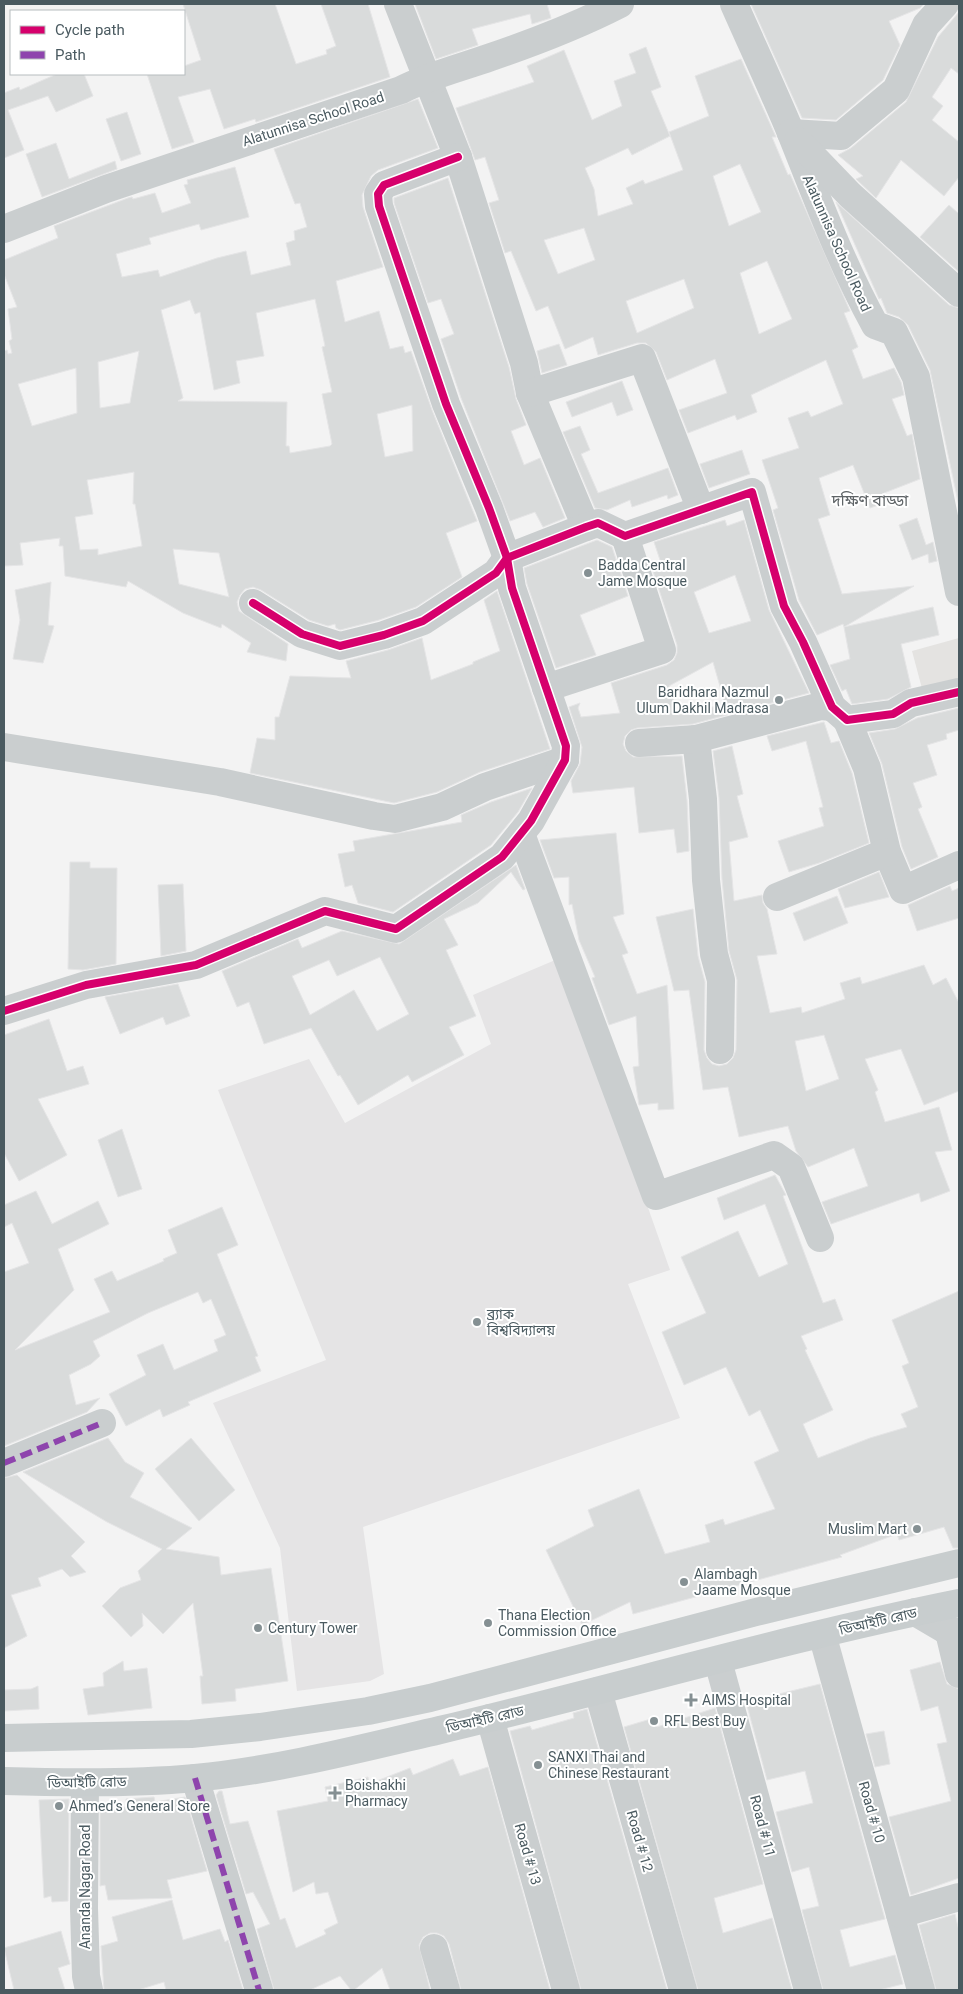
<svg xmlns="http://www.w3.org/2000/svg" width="963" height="1994" viewBox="0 0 963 1994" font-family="Roboto,'Noto Sans Bengali',sans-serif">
	<rect width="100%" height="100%" fill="#f3f3f3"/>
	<path fill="#e4e3e1" d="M959,638V685L924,696L912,651Z"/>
	<path fill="#e5e4e5" d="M560,958L670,1270L628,1284L680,1418L363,1527L384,1674L370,1681L297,1691L280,1548L213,1403L326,1360L218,1090L309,1059L345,1123L491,1044L473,995Z"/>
	<g fill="#d9dbdb" stroke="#e5e5e6" fill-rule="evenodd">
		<path d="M183,4H275L296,64L327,54L326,50L336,46L321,4H368L390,77L256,122L255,119L224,129L210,89L178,97L194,142L172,149L147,74H184V66L201,60Z"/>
		<path d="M415,4H547L551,18L532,24L530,14L472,29L478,45L436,59Z"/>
		<path d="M751,4H924L920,8L889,21L900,45L883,80L836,120L802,118Z"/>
		<path d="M959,12V74L951,68L932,97L943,106L932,120L959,142V177L944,196L901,160L876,198L856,179L863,176L838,155L851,148L906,102L938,37Z"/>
		<path d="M646,47L661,87L651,91L670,136L632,155L628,148L585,168L594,189L598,216L633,204L626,188L643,180L645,184L683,170L669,132L709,116L695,76L741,59L776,137H772L788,175L790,174L850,311L844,313L858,347L852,350L863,379L894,368L901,382L904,395L892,399L907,436L912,434L920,479L884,493L887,502L870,508L853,465L819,478L830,515L818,519L842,594L914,586L844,627L843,624L817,635L799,600L773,510L778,508L762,460L799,448L788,418L808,411L811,417L843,404L826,360L751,395L757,412L737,420L735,415L688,433L679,410L727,393L715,359L667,380L656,352L646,343H637L598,355L593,337L565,349L548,306L536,311L511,251L505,253L489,203L499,200L485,157L475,160L456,108L534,82L527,66L564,50L592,120L622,106L614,81L636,73L629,54ZM740,164L761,212L729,226L713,176ZM584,228L595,260L558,274L544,240ZM767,261L792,319L759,334L740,273ZM684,279L694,308L637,333L626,301Z"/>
		<path d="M57,74H84L93,96L56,112L48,96L8,110L24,150L4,158V93L19,87L20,90Z"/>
		<path d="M418,99L438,148L378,170L371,176L362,195L363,207L383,267L336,281L345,322L379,311L390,349L403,346L405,353L411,351L432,410L477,521L446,533L462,577L416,607L379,620L340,630L336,628L335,624L328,626L309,620L261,590L253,587L245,589L240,595L237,602L239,611L288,644L286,661L247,652L251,643L222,624L221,628L183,613L128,581L126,587L65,576L63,546H59L60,538L20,543L23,565L4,566V351L7,350L8,354L12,353L9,341L12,339L8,309L17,307L4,274V260L58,238L54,226L128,198L132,197L133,199L155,193L162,213L191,203L184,185L188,184L187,180L235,167L249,217L201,230L199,224L149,238L151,244L116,254L122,277L158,270L160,277L217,258L246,251L251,275L291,265L286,243L295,240L294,231L307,227L300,203L295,204L274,149ZM315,299L325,346L322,347L332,392L322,394L332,444L330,446L290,453L289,446H286L287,402L178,401L183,398L161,310L190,300L195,314L200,312L214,390L240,383L236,361L264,356L256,313ZM139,351L130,403L100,408L98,362ZM76,368L77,413L32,426L18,384ZM412,405L413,451L385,457L377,414ZM134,472L133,504H135L142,546L98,555V549L80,550L75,517L93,514L87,480ZM173,549L219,553L229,597L179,584Z"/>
		<path d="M127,112L141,154L121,161L106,119Z"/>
		<path d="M56,143L69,179L115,161L117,169L42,197L26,154Z"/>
		<path d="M448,178L509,367L516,399L526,425L511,431L524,465L540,458L565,518L543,527L535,512L510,521L461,398L441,339L454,334L441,299L428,303L394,203V198Z"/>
		<path d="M836,202L949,305L959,308V506L930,370L908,325L899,317L887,313L881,298L879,299Z"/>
		<path d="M949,205L959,214V272L920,237Z"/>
		<path d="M559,344L567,365L542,373L537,351Z"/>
		<path d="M622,381L633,410L617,416L612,402L572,417L566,402Z"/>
		<path d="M580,426L590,450L581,454L598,493L668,468L678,495L668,499L667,495L632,507L630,500L607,510L595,508L563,432Z"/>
		<path d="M742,450L750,474L709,488L700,464Z"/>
		<path d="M917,518L926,545L933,542L937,561L929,563L928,554L912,560L899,525Z"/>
		<path d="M725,520L727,526L744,520L769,610L809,693L693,724L637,728L631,730L625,736L623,744L626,751L633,757L682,756L687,800L689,851L677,853L674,829L639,833L634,787L573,793L571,781L580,764L582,747L569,707L580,703L578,708L581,717L620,713L611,683L667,665L674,660L677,653V645L650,562L663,569L654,542ZM735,575L751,621L709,633L694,592ZM713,662L725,704L678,715L669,686Z"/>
		<path d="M597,540L612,547L628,596L580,615L596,655L556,668L527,584L524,568Z"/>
		<path d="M51,582L48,625L54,626L43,663L13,659L20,620L15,590Z"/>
		<path d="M497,591L550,749L480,772L437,792L394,803L250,773L257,738L275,740V717H279L290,676L351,678L346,661L388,650L422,638L431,680L473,664V662L500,651L484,600Z"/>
		<path d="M933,607L939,635L901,644L911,687L888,699L852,704L846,689L842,691L830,665L850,659L844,627Z"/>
		<path d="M959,708V730L946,734L947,739L927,745L937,775L913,783L922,807L918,809L938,857L911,869L902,847L882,764L869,733L895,729L917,718Z"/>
		<path d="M824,722L831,743L839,741L852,773L869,843L819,863L789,872L778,841L824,826L819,808L823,807L806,741L772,751L767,736Z"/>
		<path d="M732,746L743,794L737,796L748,837L729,842L734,901L762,895L763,903L767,909L777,954L757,956L770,1013L801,1007L802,1013L845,999L840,983L860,977L862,984L924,965L933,985L946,978L959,1003V1091L924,1105L901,1049L865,1059L878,1090L875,1092L885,1122L939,1107L952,1150L935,1152L950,1191L921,1202L919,1193L831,1224L822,1202L868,1186L854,1148L808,1167L796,1151L788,1126L739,1137L728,1087L703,1090L689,990L674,991L656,917L693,909L698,956L705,982L704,1050L707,1058L712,1064L719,1066L727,1064L733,1058L736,1050L737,980L729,951L722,879L719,798L713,751ZM824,1035L839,1079L806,1091L795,1041Z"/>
		<path d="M532,788L518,812L491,845L393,912L358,903L352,885L345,887L338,854L355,851L353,841L462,822L461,815L491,802Z"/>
		<path d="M616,833L624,914L613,917L628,953L622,955L637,994L667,985L674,1109L658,1110V1103L639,1105L633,1067L639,1066L636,1016L609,1025L592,978L595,977L579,940L572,904L569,905V877L554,878L540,840Z"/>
		<path d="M70,862H90V868H117L116,964L83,970L68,969Z"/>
		<path d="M516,865L525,889L523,890L511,872L478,903L444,919L458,945L446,950L476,1016L449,1027L464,1055L412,1082L408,1075L358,1105L340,1075L338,1076L311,1028L264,1044L249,1002L237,1007L222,971L298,939L302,948L342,931L399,944ZM380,957L409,1014L377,1031L354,990L310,1015L292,976L329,960L337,976Z"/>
		<path d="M879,872L889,897L845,908L838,889Z"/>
		<path d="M183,884L186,951L161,956L158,885Z"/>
		<path d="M950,886L952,891L959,888V918L917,931L908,905Z"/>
		<path d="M837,896L848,923L804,941L793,913Z"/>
		<path d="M178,984L190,1016L166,1025L163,1017L120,1034L105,997Z"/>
		<path d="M49,1019L67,1071L83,1066L89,1084L38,1099L67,1155L19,1181L4,1153V1035Z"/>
		<path d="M122,1129L142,1189L118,1197L98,1140Z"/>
		<path d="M775,1175L786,1195L783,1196L823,1303L835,1299L843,1320L801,1336L807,1349L805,1350L833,1410L803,1424L818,1458L870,1438L907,1427L901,1414L918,1407L902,1366L909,1363L892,1320L959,1291V1548H953L944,1527L899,1540L897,1534L840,1555L842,1557L633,1614L630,1602L582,1625L546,1550L594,1526L588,1510L639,1489L665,1554L710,1542L705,1525L723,1519L725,1525L775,1509L754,1462L779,1451L760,1410L749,1416L726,1367L684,1385L662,1332L706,1313L681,1257L738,1231L759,1277L788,1264L765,1204L724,1220L717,1198Z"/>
		<path d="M36,1191L52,1224L98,1201L109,1224L58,1249L74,1290L15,1350L110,1312L94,1279L112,1271L117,1281L164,1261L163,1259L177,1253L168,1230L222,1207L238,1245L217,1254L258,1356L255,1357L261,1371L188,1402L190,1405L163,1417L160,1409L126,1426L109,1394L146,1375L137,1355L163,1344L174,1370L218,1351L214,1340L226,1335L211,1299L203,1303L198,1292L148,1313L93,1341L100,1356L91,1364L69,1375L76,1405L100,1398L87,1412L4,1446V1272L29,1263L12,1223L4,1227V1205Z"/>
		<path d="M108,1438L125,1462L144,1473L130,1497L192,1528L166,1549L219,1557L221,1575L271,1568L288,1681L235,1689L236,1701L202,1704L200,1676H203L193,1603L163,1634L142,1613L143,1626L131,1637L102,1606L120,1588L141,1580L138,1571L162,1549L107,1522L23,1472Z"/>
		<path d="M191,1438L235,1490L199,1521L155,1469Z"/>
		<path d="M17,1475L85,1542L71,1556L86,1572L70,1577L62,1569L38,1578L41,1586L11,1595L27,1636L4,1648V1478Z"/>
		<path d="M123,1661L124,1671L147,1668L152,1708L88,1715L83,1689L104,1686L103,1673Z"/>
		<path d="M940,1662L947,1684L959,1689V1878L911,1895L889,1817L951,1801L937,1744L947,1742L938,1706L921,1711L910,1670Z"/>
		<path d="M820,1684L885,1919L840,1930L850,1967L895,1955L903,1984L879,1990H823L802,1910L819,1906L809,1867L792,1872L776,1812L813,1803L805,1771L767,1780L746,1702Z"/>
		<path d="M38,1686L39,1709L4,1711V1690L31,1689Z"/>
		<path d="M715,1708L763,1884L714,1898L723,1933L772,1918L792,1990H698L624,1727L654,1718L657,1727Z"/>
		<path d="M587,1709L667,1990H581L510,1731L530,1726L532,1730L574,1718L573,1713Z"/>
		<path d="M884,1731L890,1764L875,1767L866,1734Z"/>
		<path d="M453,1759L460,1776L488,1767L550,1990H461L449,1944L444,1936L437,1933H430L423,1937L419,1945L430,1990H390L382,1968L354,1990H351L340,1976L310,1990H274L257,1929L270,1924L253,1892L246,1894L216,1795L219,1791H222L230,1824L248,1821L280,1920L285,1918L296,1948L326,1934L324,1930L338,1923L328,1892L316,1894L314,1882L293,1892L277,1811L328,1801L325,1787L368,1777L369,1784L410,1768L413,1775Z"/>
		<path d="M154,1797L155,1802L185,1797L207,1871L167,1880L172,1898L108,1900L105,1885L100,1886V1808L127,1807L126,1799Z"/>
		<path d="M69,1799L68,1901L52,1902L51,1896L44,1898L39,1800Z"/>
		<path d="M172,1900L183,1940L220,1929L225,1942L228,1940L243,1990H166L164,1982L138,1990H104L101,1946L118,1941L112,1917Z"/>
		<path d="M955,1914L959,1931V1990H936L919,1925Z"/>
		<path d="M61,1931L70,1964L58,1968L65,1990H14L4,1948Z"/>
	</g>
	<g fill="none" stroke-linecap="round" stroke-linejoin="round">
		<g stroke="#cacecf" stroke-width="28">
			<path d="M398,4L458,157L524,363L530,393L586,527"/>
			<path d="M734,4C753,47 773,90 791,133C817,198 841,263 875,325L894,332L916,377L959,592"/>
			<path d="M791,133L841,136L896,90L926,25L945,4"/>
			<path d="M798,141L850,195L959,293"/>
			<path d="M4,229L106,189L401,90C430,75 460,68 491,57C535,42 579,25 620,4"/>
			<path d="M530,393L642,358L701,510"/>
			<path d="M253,603L302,634L340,646L384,635L423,621L496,573L507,558L586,527L598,523L625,536L752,492L784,606L803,642L832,707L847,720L893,714L911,703L959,692"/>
			<path d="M546,688L662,650L625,536"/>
			<path d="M847,720L867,768L887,852L903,890L959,865"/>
			<path d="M696,739L703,799L706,880L714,954L721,980L720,1050"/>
			<path d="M639,743L696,739L821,706L832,707"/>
			<path d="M4,747L220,782L374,816L395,819L442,807L485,787L565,760"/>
			<path d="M521,834L656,1196L774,1155L791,1167L820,1238"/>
			<path d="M777,897L887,852"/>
			<path d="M4,1011L86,985L196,965L325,911L396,929L502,857L531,821L565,760L566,746L512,588L507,558L489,508L446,404L379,206L378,194L384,185L458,157"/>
			<path d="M4,1463L102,1423"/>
			<path d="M915,1612L949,1632H959"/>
			<path d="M949,1632L959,1674"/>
			<path d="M822,1634L921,1990"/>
			<path d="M718,1661L808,1990"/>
			<path d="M598,1691L683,1990"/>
			<path d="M490,1718L566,1990"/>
			<path d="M195,1778L259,1990"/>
			<path d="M85,1783L84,1908L86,1976L89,1990"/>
			<path d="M900,1914L959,1897"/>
			<path d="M434,1948L446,1990"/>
		</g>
		<g stroke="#c8cdce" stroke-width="28">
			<path d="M4,1738L191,1734L260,1727L368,1711L430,1698L756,1612L959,1563"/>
			<path d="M4,1781C67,1783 132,1784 195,1778C278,1770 359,1749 440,1730C613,1689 785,1638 959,1603"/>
		</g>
		<g stroke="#8e44ad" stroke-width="6" stroke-dasharray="12 6" stroke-linecap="butt">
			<path d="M4,1463L102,1423"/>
			<path d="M195,1778L259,1990"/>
		</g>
		<g stroke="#fff" stroke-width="11">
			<g id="cycleway">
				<path d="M253,603L302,634L340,646L384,635L423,621L496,573L507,558L586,527L598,523L625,536L752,492L784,606L803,642L832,707L847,720L893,714L911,703L959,692"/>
				<path d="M4,1011L86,985L196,965L325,911L396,929L502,857L531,821L565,760L566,746L512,588L507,558L489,508L446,404L379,206L378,194L384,185L458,157"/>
			</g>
		</g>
		<use href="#cycleway" stroke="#d6006c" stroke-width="8"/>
	</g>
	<g fill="#859093" stroke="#fff" stroke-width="2">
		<circle cx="588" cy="573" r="5"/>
		<circle cx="779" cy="700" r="5"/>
		<circle cx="477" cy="1322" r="5"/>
		<circle cx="917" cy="1529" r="5"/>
		<circle cx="684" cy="1582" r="5"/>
		<circle cx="488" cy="1623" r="5"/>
		<circle cx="258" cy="1628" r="5"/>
		<path d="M688.5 1692.5h5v5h5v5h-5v5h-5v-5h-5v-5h5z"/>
		<circle cx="654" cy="1721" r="5"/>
		<circle cx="538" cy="1765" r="5"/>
		<path d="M332.5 1785.5h5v5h5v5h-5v5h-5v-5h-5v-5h5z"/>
		<circle cx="59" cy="1806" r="5"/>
	</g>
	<g text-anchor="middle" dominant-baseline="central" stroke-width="4" stroke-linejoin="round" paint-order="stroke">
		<g font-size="14" fill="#4a5a60" stroke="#fff">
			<text transform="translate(313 119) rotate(-18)">Alatunnisa School Road</text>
			<text transform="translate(837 243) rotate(66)">Alatunnisa School Road</text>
			<text transform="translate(878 1621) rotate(-13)">ডিআইটি রোড</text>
			<text transform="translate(485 1719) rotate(-13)">ডিআইটি রোড</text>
			<text transform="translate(87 1782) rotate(-1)">ডিআইটি রোড</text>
			<text transform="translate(872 1812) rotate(74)">Road # 10</text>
			<text transform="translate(763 1826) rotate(75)">Road # 11</text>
			<text transform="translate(640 1841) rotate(74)">Road # 12</text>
			<text transform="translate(528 1854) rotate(74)">Road # 13</text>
			<text transform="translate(85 1887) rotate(-90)">Ananda Nagar Road</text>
		</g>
		<g font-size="14" fill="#4a5a60" stroke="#fff" text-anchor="start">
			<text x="598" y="565">Badda Central<tspan x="598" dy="16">Jame Mosque</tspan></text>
			<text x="769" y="692" text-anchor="end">Baridhara Nazmul<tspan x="769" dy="16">Ulum Dakhil Madrasa</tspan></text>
			<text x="487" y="1314">ব্র্যাক<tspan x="487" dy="16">বিশ্ববিদ্যালয়</tspan></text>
			<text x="907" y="1529" text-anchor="end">Muslim Mart</text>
			<text x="694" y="1574">Alambagh<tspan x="694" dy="16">Jaame Mosque</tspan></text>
			<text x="498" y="1615">Thana Election<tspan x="498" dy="16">Commission Office</tspan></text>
			<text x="268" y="1628">Century Tower</text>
			<text x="702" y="1700">AIMS Hospital</text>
			<text x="664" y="1721">RFL Best Buy</text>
			<text x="548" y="1757">SANXI Thai and<tspan x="548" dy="16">Chinese Restaurant</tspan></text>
			<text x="345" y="1785">Boishakhi<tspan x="345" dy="16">Pharmacy</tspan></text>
			<text x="69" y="1806">Ahmed’s General Store</text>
		</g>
		<g font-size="16" fill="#5f6467" stroke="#fff">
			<text x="870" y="500">দক্ষিণ বাড্ডা</text>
		</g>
	</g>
	<rect width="963" height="1994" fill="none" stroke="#4a5a60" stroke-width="10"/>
	<rect x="10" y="10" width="175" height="65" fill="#ffffff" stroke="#b7bdbf"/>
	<rect x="20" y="26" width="25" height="8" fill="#d6006c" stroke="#b7bdbf"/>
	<text x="55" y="35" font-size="15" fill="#4a5a60">Cycle path</text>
	<rect x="20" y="51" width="25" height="8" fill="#8e44ad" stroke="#b7bdbf"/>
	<text x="55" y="60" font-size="15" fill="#4a5a60">Path</text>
</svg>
